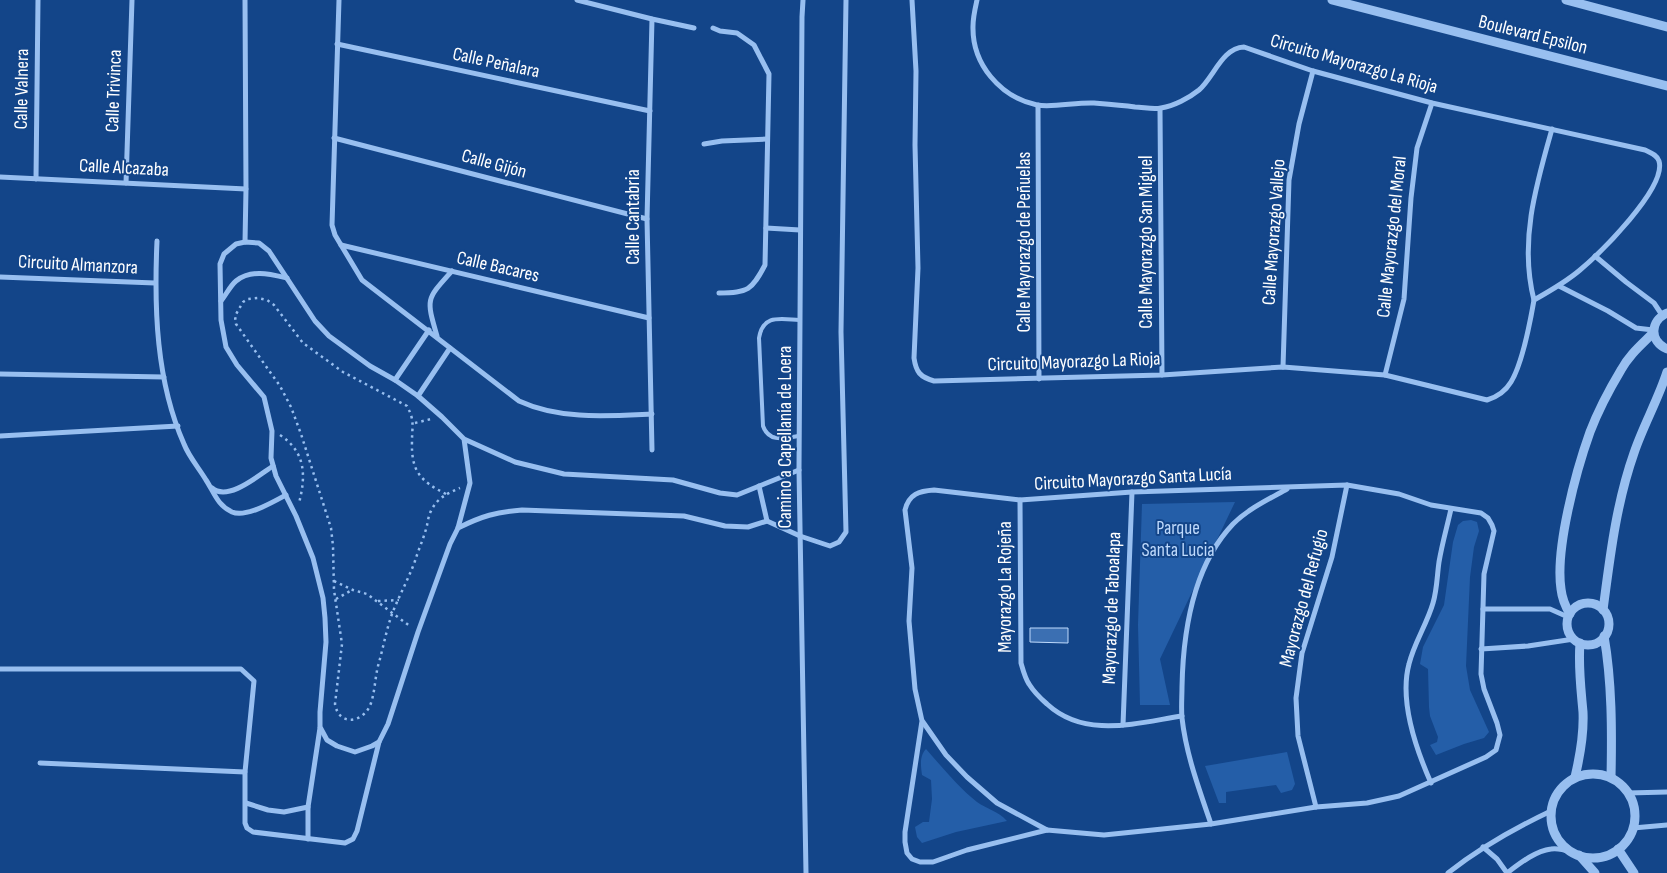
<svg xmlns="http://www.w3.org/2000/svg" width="1667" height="873" viewBox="0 0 1667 873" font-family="'Sofia Sans Condensed',sans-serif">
	<rect width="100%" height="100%" fill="#134589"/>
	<g fill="#245ea8">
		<path d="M1235,502L1160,659L1170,705H1140L1138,625L1142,504Z"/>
		<path d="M1471,520L1477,522L1479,531L1474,547L1470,577L1466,666L1470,690L1489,732L1484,738L1464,744L1436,755L1430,745L1437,742L1438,737L1430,716L1429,707L1428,669L1420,664L1423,647L1444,605L1453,542L1458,525L1463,521Z"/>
		<path d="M926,749C942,767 958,787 977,802C987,809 998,811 1007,821L956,832L922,843L917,837L915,827L923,822H929L932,799L931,780L922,775C921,767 919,756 926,749Z"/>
		<path d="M1287,752L1295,784L1292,790L1281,793L1276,785L1226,792V803H1219L1205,766Z"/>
	</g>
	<path fill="#3b6fb2" stroke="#bfdafc" d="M1030,628H1068V643L1030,642Z"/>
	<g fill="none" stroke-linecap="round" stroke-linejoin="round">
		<g stroke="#98bff0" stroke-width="2.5" stroke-dasharray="2.5 4" stroke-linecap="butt">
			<path d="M415,423L431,419"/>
			<path d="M280,435C306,452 306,476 299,503"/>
			<path d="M446,494C420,481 411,471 412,441C412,426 415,421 407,406L343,372L303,343L274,305L267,300L258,298L248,299L243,302L235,316L236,324L280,386L291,407L301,434L331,528L333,546L334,590L342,644L335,704C339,728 365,722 371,703C375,691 375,678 378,666C383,649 386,631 392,614C399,596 408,580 415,561C418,551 423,540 426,529C428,523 428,516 431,511C437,498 448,493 460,488"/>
			<path d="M334,581L353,590L367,594L411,627"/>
			<path d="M336,599L352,590"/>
			<path d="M378,601L399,600"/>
		</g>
		<path stroke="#98bff0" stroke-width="4" d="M799,320C780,319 763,314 759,338L763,426C769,443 785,438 799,436"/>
		<g stroke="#98bff0" stroke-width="5">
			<path d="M339,0L332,225L335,235L362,280L519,401C560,420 608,416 652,414"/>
			<path d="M577,0L652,19L694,28"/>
			<path d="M803,0L802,17L799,470L806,873"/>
			<path d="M912,0L916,71L915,145L918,268L914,358C916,372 920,377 934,381L1162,375L1283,367L1385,375L1487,400C1497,397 1505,392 1511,382C1522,364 1530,323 1534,300C1550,291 1566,282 1580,270C1599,254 1667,188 1659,161C1657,155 1651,153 1645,150L1432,103L1313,71L1244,47C1222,48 1214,77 1199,90C1189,98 1174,106 1161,108C1153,110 1143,107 1135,107C1121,105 1107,104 1094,103C1077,102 1052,108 1037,105C1000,97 972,64 973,26C973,17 975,9 977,0"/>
			<path d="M652,19L647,219L652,450"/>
			<path d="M713,28L720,31L737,33L754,45L769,74L765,265C752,290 748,293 719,293"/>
			<path d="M337,44L650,111"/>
			<path d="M1038,105L1039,379"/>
			<path d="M1160,109L1162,375"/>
			<path d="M334,138L647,219"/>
			<path d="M704,144L722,141L767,139"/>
			<path d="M0,177L246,189"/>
			<path d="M36,179L38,0"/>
			<path d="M126,183L132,0"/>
			<path d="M766,228L800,230"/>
			<path d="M157,241C154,308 156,381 184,444C189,457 199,468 206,480C214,492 217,505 232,512C246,518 273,502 286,495"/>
			<path d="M245,242L246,189L245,0"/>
			<path d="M341,245L649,318"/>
			<path d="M1595,256L1626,282L1654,303L1662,315"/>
			<path d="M0,277L155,283"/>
			<path d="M1559,286L1608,311L1636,328L1653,330"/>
			<path d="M1534,300C1519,242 1536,185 1552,129"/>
			<path d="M221,301C226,295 230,286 236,281C251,269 270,274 287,278"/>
			<path d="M437,336C426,298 426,300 452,271"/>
			<path d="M1283,367L1289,180L1299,124L1313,71"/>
			<path d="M0,374L164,377"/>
			<path d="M1385,375L1404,299L1411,198L1417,148L1432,103"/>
			<path d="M395,380L429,330"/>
			<path d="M418,396L450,348"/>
			<path d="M0,436L178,426"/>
			<path d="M464,439L470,483L458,528L450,544L418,632L388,724L379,742L372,746L355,752L337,746L327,740L320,727V712L326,642L325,618L323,598L313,558L296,516L276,476L271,458L272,431L264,397L237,365L226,347L221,320L220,264L224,254L236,244L245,242L259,243L269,251L315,321L329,336L370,366L395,380L418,396L442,417L464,439L515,462L564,474L673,480L720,493L737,495L799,470"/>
			<path d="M1347,485L1399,494L1431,505L1481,513L1488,518L1492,525L1494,531L1484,574L1481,674L1484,689L1497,723L1500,735L1496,750L1486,757L1399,796L1367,803L1316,807L1211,824L1104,835L1047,830L967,850L933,862H920L912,859L907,853L905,842V832L922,721L915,689L909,621L912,568L905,510C909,494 919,491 934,490L1020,500L1132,492Z"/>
			<path d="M759,486L767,521"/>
			<path d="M212,488C228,502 259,475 273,466"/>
			<path d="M1020,500L1021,663C1023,670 1025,678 1029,684C1034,692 1040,698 1047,704C1085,739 1136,723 1182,716"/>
			<path d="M458,528C482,516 496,512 522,510L684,516L725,526L748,527L767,521L800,536L830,546L839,542L846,532L841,332L846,0"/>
			<path d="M1483,609H1550L1568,617"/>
			<path d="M1481,649L1528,646L1574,639"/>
			<path d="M0,669H241L254,681L245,772V823L247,828L253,832L345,843L353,839L357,831L379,742"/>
			<path d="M923,722L946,755L967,777L997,803L1047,830"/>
			<path d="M1123,725L1132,492"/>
			<path d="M40,763L245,772"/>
			<path d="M1431,783C1416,749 1399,701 1409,664C1414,643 1427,624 1433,603C1437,590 1437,576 1439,562C1442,544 1447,527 1451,509"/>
			<path d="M1628,793L1667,792"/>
			<path d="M246,803L268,810L284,812L308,807"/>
			<path d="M1316,807L1298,736L1296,698L1302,653L1332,557L1347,485"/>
			<path d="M1211,824C1199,789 1186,754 1182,718C1181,708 1182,697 1182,687C1183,633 1193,566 1233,524C1248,509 1269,499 1287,489"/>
			<path d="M1633,828L1667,825"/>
			<path d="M308,839V807L320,728"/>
			<path d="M1483,847L1497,859L1507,873"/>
			<path d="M1448,873C1481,847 1513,829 1551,811"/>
			<path d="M1507,873C1519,864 1535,851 1551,849C1557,848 1565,850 1571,852"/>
		</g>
		<g stroke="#98bff0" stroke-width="9">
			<path d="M1332,0L1667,86"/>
			<path d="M1566,0L1667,27"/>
			<path d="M1667,313C1650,321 1649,341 1667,349"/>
			<circle cx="1588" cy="624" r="21"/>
			<path d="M1603,610C1610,557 1616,504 1634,453C1643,426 1658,400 1667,372"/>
			<path d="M1570,614C1565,606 1562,598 1561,589C1555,549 1576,471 1590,432C1598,411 1609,390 1621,370C1629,355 1641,345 1653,333"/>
			<path d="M1604,636C1612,682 1612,731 1611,777"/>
			<circle cx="1593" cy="816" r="42"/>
			<path d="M1575,777C1580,756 1584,734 1583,712C1581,689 1578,667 1580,643"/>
			<path d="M1618,849L1634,873"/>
			<path d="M1579,855L1595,873"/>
		</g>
	</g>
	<g text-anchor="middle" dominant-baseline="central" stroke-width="4" stroke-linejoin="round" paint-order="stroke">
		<g font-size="19" fill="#fff" stroke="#134589">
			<text transform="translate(1533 35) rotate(14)">Boulevard Epsilon</text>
			<text transform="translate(496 63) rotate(12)">Calle Peñalara</text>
			<text transform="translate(1354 64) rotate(16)">Circuito Mayorazgo La Rioja</text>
			<text transform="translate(22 89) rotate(-89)">Calle Valnera</text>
			<text transform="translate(114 91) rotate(-88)">Calle Trivinca</text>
			<text transform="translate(494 164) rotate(15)">Calle Gijón</text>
			<text transform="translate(124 168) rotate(3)">Calle Alcazaba</text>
			<text transform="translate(633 217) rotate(-90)">Calle Cantabria</text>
			<text transform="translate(1274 232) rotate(-86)">Calle Mayorazgo Vallejo</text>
			<text transform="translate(1392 237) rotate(-84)">Calle Mayorazgo del Moral</text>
			<text transform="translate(1024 242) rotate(-90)">Calle Mayorazgo de Peñuelas</text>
			<text transform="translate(1146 242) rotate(-90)">Calle Mayorazgo San Miguel</text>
			<text transform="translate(78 265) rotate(3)">Circuito Almanzora</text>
			<text transform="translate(498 267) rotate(13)">Calle Bacares</text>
			<text transform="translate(1074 362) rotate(-2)">Circuito Mayorazgo La Rioja</text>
			<text transform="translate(785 437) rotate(-90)">Camino a Capellanía de Loera</text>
			<text transform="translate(1133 479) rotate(-3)">Circuito Mayorazgo Santa Lucía</text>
			<text transform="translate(1005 587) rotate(-90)">Mayorazgo La Rojeña</text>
			<text transform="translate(1304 598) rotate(-75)">Mayorazgo del Refugio</text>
			<text transform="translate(1112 608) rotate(-88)">Mayorazgo de Taboalapa</text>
		</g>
		<g font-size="19" fill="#bfdafc" stroke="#134589">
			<text x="1178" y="528">Parque<tspan x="1178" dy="22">Santa Lucia</tspan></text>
		</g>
	</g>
</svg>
